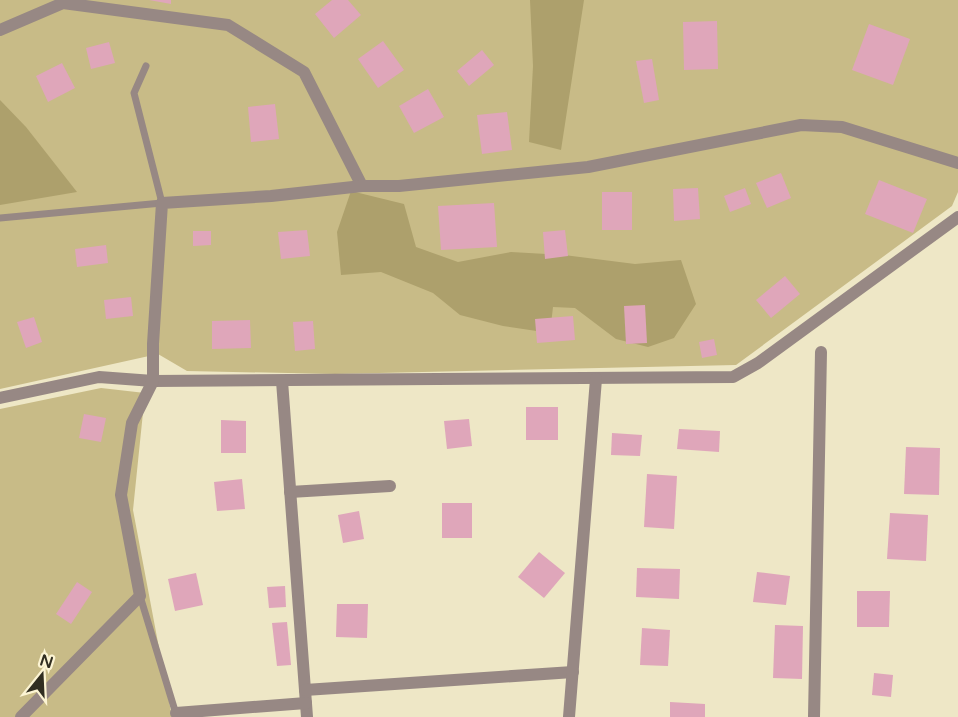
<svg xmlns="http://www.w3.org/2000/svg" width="958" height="717" viewBox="0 0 958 717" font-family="'Varela Round',sans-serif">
	<rect width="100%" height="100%" fill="#eee7c6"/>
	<g fill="#c8bb87">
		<path d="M0,0H958V192L952,206L736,365L335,374L187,371L158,354L0,389Z"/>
		<path d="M101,388L145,393L133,510L172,717H0V409Z"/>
	</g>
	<g fill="#ada06c">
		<path d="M530,0H584L561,150L529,142L533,66Z"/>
		<path d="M0,100L26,127L77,192L0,205Z"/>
		<path d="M351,191L404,204L416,247L458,262L511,252L564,255L635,264L681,260L696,304L674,338L648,347L616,339L575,308L553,307L550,333L503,326L460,315L433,293L381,272L341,275L337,232Z"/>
	</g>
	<g fill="#dfa6ba">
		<path d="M149,0H171V4Z"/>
		<path d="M332,0H348L361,15L334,38L315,14Z"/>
		<path d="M717,21L718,69L684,70L683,22Z"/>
		<path d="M869,24L910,39L893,85L852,70Z"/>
		<path d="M383,41L404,70L378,88L358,59Z"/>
		<path d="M109,42L115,63L91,69L86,48Z"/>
		<path d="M482,50L494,65L469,86L457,71Z"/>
		<path d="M652,59L659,100L644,103L636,61Z"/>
		<path d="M62,63L75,88L48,102L36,76Z"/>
		<path d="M428,89L444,117L414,133L399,106Z"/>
		<path d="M275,104L279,139L251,142L248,107Z"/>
		<path d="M507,112L512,150L482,154L477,115Z"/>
		<path d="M781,173L791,198L767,208L756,183Z"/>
		<path d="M879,180L927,199L913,233L865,214Z"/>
		<path d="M698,188L700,219L674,221L673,189Z"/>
		<path d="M745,188L751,204L730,212L724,196Z"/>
		<rect x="602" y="192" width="30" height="38"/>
		<path d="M494,203L497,247L441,250L438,206Z"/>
		<path d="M307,230L310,256L281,259L278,232Z"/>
		<path d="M565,230L568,256L545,259L543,232Z"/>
		<path d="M193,231H211V245L193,246Z"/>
		<path d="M106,245L108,263L77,267L75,249Z"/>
		<path d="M785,276L800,294L771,318L756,300Z"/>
		<path d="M131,297L133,316L106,319L104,300Z"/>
		<path d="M645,305L647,343L626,344L624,306Z"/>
		<path d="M573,316L575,340L537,343L535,319Z"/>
		<path d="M34,317L42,342L26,348L17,322Z"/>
		<path d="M250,320L251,348L212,349V321Z"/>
		<path d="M313,321L315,349L295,351L293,322Z"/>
		<path d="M714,339L717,355L702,358L699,342Z"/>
		<rect x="526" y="407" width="32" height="33"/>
		<path d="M84,414L106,418L101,442L79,438Z"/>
		<path d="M469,419L472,446L447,449L444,421Z"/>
		<path d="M221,420L246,421V453H221Z"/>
		<path d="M679,429L720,431L719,452L677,449Z"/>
		<path d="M612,433L642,435L640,456L611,455Z"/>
		<path d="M906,447L940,448L939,495L904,494Z"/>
		<path d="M647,474L677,476L674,529L644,527Z"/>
		<path d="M242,479L245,509L217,511L214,482Z"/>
		<rect x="442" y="503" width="30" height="35"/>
		<path d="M359,511L364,539L343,543L338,515Z"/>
		<path d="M890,513L928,515L926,561L887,559Z"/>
		<path d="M539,552L565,573L544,598L518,577Z"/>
		<path d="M637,568L680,569L679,599L636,597Z"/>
		<path d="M757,572L790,576L786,605L753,602Z"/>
		<path d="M196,573L203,605L175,611L168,579Z"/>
		<path d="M77,582L92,592L71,624L56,614Z"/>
		<path d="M285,586L286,607L269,608L267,587Z"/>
		<path d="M857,591H890L889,627H857Z"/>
		<path d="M337,604H368L367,638L336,637Z"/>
		<path d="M287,622L291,665L277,666L272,623Z"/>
		<path d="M775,625L803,626L802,679L773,678Z"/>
		<path d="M642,628L670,630L668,666L640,665Z"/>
		<path d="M874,673L893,675L891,697L872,695Z"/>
		<path d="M670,702L705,704V717H670Z"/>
	</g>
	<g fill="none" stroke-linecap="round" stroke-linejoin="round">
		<g stroke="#978884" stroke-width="7">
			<path d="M0,218L162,203L134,93L146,66"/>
			<path d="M140,596L176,714"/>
		</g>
		<g stroke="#978884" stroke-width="12">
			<path d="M0,30L63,3L228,25L304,72L362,186"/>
			<path d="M282,381L307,717"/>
			<path d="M0,398L99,377L153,381L733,377L758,363L958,217"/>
			<path d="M290,492L390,486"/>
			<path d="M305,690L573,672"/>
			<path d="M176,713L306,703"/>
			<path d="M21,717L140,596L121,495L132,423L153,381V344L162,203L271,196L362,186H399L588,167L801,125L842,127L958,163"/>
			<path d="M569,717L596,379"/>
			<path d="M814,717L821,352"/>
		</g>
	</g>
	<g transform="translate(42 675) rotate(18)" stroke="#fcf4d3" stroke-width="4.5" paint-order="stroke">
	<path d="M0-4.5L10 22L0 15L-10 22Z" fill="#312e21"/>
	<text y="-9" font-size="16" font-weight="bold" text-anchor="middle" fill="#312e21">N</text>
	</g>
</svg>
